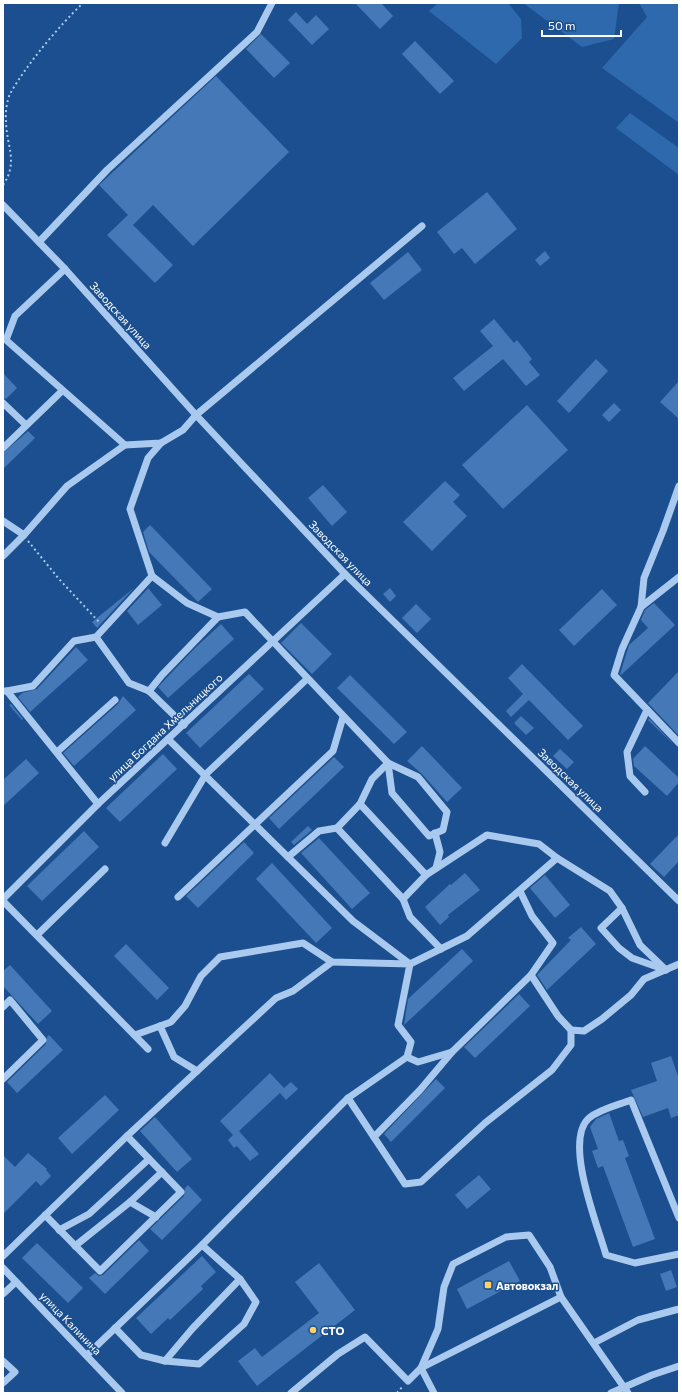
<svg xmlns="http://www.w3.org/2000/svg" width="682" height="1396" viewBox="0 0 682 1396" font-family="Commissioner,sans-serif">
	<rect width="100%" height="100%" fill="#1b4f8f"/>
	<g fill="#2e69ad">
		<path d="M438,3H508L521,19L522,38L496,64L429,11Z"/>
		<path d="M523,3H619L614,39L582,47Z"/>
		<path d="M639,3H679V123L602,68L647,17Z"/>
		<path d="M630,113L679,148V175L616,128Z"/>
	</g>
	<g fill="#4478b7">
		<path d="M355,3H381L393,16L380,29Z"/>
		<path d="M296,12L307,24L316,15L329,29L312,45L288,20Z"/>
		<path d="M261,34L290,63L274,78L246,49Z"/>
		<path d="M415,41L454,81L440,94L402,54Z"/>
		<path d="M216,76L289,152L193,246L153,205L133,225L173,265L155,283L107,235L128,215L99,185Z"/>
		<path d="M487,192L517,229L475,264L462,248L454,254L437,232Z"/>
		<path d="M545,251L550,258L540,266L535,260Z"/>
		<path d="M408,252L422,270L384,300L370,283Z"/>
		<path d="M494,319L514,343L517,340L532,359L529,362L540,375L526,386L503,359L464,391L453,378L493,346L480,331Z"/>
		<path d="M596,359L608,371L569,413L557,401Z"/>
		<path d="M3,373L17,388L6,399L3,398Z"/>
		<path d="M679,381V419L660,402Z"/>
		<path d="M614,403L621,410L609,422L602,415Z"/>
		<path d="M527,405L568,450L503,509L462,465Z"/>
		<path d="M28,431L35,438L3,469V453Z"/>
		<path d="M445,481L460,495L453,502L467,516L432,551L403,522Z"/>
		<path d="M323,485L347,512L332,526L308,498Z"/>
		<path d="M150,525L212,589L198,602L149,552L143,532Z"/>
		<path d="M153,583L148,588L162,605L138,625L127,611Z"/>
		<path d="M134,588L97,628L92,622Z"/>
		<path d="M390,588L396,596L390,602L383,594Z"/>
		<path d="M602,589L617,605L574,646L559,630Z"/>
		<path d="M654,603L675,625L621,675L620,674L629,645L648,628L641,620L645,610Z"/>
		<path d="M416,604L431,619L417,633L402,618Z"/>
		<path d="M301,623L332,654L312,674L281,643Z"/>
		<path d="M221,624L234,639L168,698L158,687L195,648Z"/>
		<path d="M76,647L88,660L30,712L18,697L22,693L37,689Z"/>
		<path d="M522,664L583,726L568,740L529,700L511,717L506,711L523,694L508,678Z"/>
		<path d="M679,671V736L648,703Z"/>
		<path d="M249,674L264,689L200,748L186,733Z"/>
		<path d="M350,675L407,732L394,744L337,688Z"/>
		<path d="M123,696L136,710L74,766L63,753L118,704Z"/>
		<path d="M11,704L23,719L22,720L9,705Z"/>
		<path d="M521,716L534,728L526,735L514,723Z"/>
		<path d="M649,718L674,745L648,720Z"/>
		<path d="M422,746L462,788L447,802L422,774L407,761Z"/>
		<path d="M645,746L679,778V782L667,796L634,766L633,759Z"/>
		<path d="M560,749L574,762L567,769L553,756Z"/>
		<path d="M163,754L177,769L120,822L106,808Z"/>
		<path d="M334,757L344,767L279,829L269,818Z"/>
		<path d="M26,759L39,773L3,806V780Z"/>
		<path d="M308,826L312,830L294,845L291,842Z"/>
		<path d="M84,831L99,847L42,901L27,886Z"/>
		<path d="M679,834V861L664,877L650,864Z"/>
		<path d="M319,838L370,893L352,909L301,853Z"/>
		<path d="M244,842L254,853L198,908L186,896Z"/>
		<path d="M272,863L332,928L316,943L256,879Z"/>
		<path d="M465,873L480,890L448,915L449,917L440,925L425,907L450,884L451,885Z"/>
		<path d="M545,875L570,905L555,918L530,888Z"/>
		<path d="M581,927L596,944L547,990L537,975L571,940L568,938Z"/>
		<path d="M126,944L169,988L157,1000L114,956Z"/>
		<path d="M462,949L473,961L404,1025L408,999Z"/>
		<path d="M10,965L52,1011L38,1024L3,986V971Z"/>
		<path d="M519,994L530,1006L475,1058L464,1047Z"/>
		<path d="M49,1035L63,1050L17,1093L7,1082L46,1044L47,1037Z"/>
		<path d="M671,1056L679,1079V1115L671,1118L668,1108L643,1117L631,1090L657,1081L651,1063Z"/>
		<path d="M270,1073L284,1088L291,1082L298,1089L286,1100L280,1093L239,1131L259,1154L250,1161L237,1146L234,1148L228,1140L233,1135L220,1121Z"/>
		<path d="M436,1079L445,1088L391,1142L384,1134Z"/>
		<path d="M105,1095L119,1110L72,1154L58,1138Z"/>
		<path d="M609,1113L619,1141L623,1140L629,1156L625,1158L655,1239L633,1247L603,1166L598,1168L592,1151L598,1149L590,1127L596,1119Z"/>
		<path d="M155,1117L192,1159L177,1172L140,1131Z"/>
		<path d="M28,1153L47,1169L46,1170L51,1176L41,1186L36,1181L3,1214V1155L15,1167Z"/>
		<path d="M479,1175L491,1189L467,1209L455,1195Z"/>
		<path d="M188,1185L202,1200L162,1240L150,1229L184,1196L185,1188Z"/>
		<path d="M139,1240L149,1251L105,1294L89,1278L95,1273L99,1276L103,1275Z"/>
		<path d="M37,1243L83,1288L68,1303L22,1258Z"/>
		<path d="M202,1256L216,1272L201,1286L203,1289L170,1320L168,1318L151,1334L136,1318Z"/>
		<path d="M509,1261L520,1281L467,1309L457,1289Z"/>
		<path d="M319,1263L355,1310L257,1386L238,1361L255,1348L262,1357L319,1313L295,1282Z"/>
		<path d="M671,1270L677,1287L666,1291L660,1274Z"/>
	</g>
	<g fill="none" stroke-linecap="round" stroke-linejoin="round">
		<g stroke="#a9c9ee" stroke-width="2" stroke-dasharray="2 3" stroke-linecap="butt">
			<path d="M3,185C19,162 6,145 6,121C5,114 7,100 10,94C26,65 59,26 83,3"/>
			<path d="M28,541L59,579L99,622"/>
			<path d="M397,1393L403,1386"/>
		</g>
		<g stroke="#a9c9ee" stroke-width="7">
			<path d="M3,205L65,269L196,415L345,574L679,901"/>
			<path d="M39,242L107,170L257,32L272,3"/>
			<path d="M65,269L15,316L6,340L125,445"/>
			<path d="M3,403L26,425"/>
			<path d="M161,443L148,458L130,509L152,576L187,603L218,617L245,612L388,763L418,777L447,812L443,830L429,836L392,793L388,763"/>
			<path d="M3,448L62,391"/>
			<path d="M3,521L24,535"/>
			<path d="M3,556L24,535L67,486L125,445L161,443L183,430L196,415L422,226"/>
			<path d="M679,577L641,607L622,649L614,675L679,743"/>
			<path d="M641,607L644,578L663,531L679,486"/>
			<path d="M96,637L129,683L149,691L184,725"/>
			<path d="M3,691H7L98,804"/>
			<path d="M7,691L33,686L74,641L96,637L152,576"/>
			<path d="M149,691L162,675L218,617"/>
			<path d="M168,739L353,921L410,964L467,936L557,858L610,891L622,908L640,945L666,970"/>
			<path d="M57,752L115,700"/>
			<path d="M645,792L630,776L627,752L647,710"/>
			<path d="M360,804L426,875"/>
			<path d="M337,828L403,899L410,917L441,949"/>
			<path d="M435,833L440,852L436,868"/>
			<path d="M165,843L206,774L307,679"/>
			<path d="M288,857L319,831L337,828L360,804L372,779L388,763"/>
			<path d="M178,897L333,751L343,717"/>
			<path d="M3,899L98,804L345,574"/>
			<path d="M403,899L426,875L487,835L539,844L557,858"/>
			<path d="M3,901L148,1049"/>
			<path d="M622,908L601,928L619,948L632,958L663,969"/>
			<path d="M37,935L105,869"/>
			<path d="M3,1007L10,1000L43,1040L3,1079"/>
			<path d="M160,1026L174,1057L197,1071"/>
			<path d="M571,1030L584,1031L602,1019L631,995L644,979L679,964"/>
			<path d="M135,1035L171,1022L185,1006L201,976L220,957L303,943L332,962L410,964L398,1025L411,1042L407,1057"/>
			<path d="M348,1098L405,1184L421,1182L485,1123L552,1070L571,1045V1030L558,1016L531,975"/>
			<path d="M127,1136L276,998L293,991L332,962"/>
			<path d="M374,1137L420,1090L452,1052"/>
			<path d="M130,1202L156,1217"/>
			<path d="M679,1218L631,1100C618,1105 600,1109 589,1118C563,1141 598,1226 606,1255L635,1263L679,1254"/>
			<path d="M59,1230L89,1214L149,1159"/>
			<path d="M75,1246L130,1202L162,1172"/>
			<path d="M3,1256L127,1136L181,1192L100,1271L45,1215"/>
			<path d="M3,1268L122,1393"/>
			<path d="M3,1294L16,1282"/>
			<path d="M115,1328L141,1355L165,1361L199,1364L244,1324L256,1302L240,1279L202,1245"/>
			<path d="M594,1343L638,1320L679,1309"/>
			<path d="M87,1355L202,1245L348,1098L407,1057L418,1062L452,1052L531,975L553,943L532,916L520,891"/>
			<path d="M3,1361L15,1372L3,1383"/>
			<path d="M165,1361L192,1329L240,1279"/>
			<path d="M291,1393L338,1354L365,1337L408,1381L421,1368L561,1297"/>
			<path d="M434,1393L421,1368L438,1329L444,1287L453,1264L506,1237L529,1235L550,1267L561,1297L628,1393"/>
			<path d="M611,1393L652,1375L679,1366"/>
		</g>
	</g>
	<g fill="#ffd166" stroke="#1b4f8f" stroke-width="1.5">
		<rect x="484" y="1281" width="8" height="8" rx="2"/>
		<circle cx="313" cy="1330" r="4"/>
	</g>
	<g text-anchor="middle" dominant-baseline="central" stroke-width="3" stroke-linejoin="round" paint-order="stroke">
		<g font-size="11" fill="#fff" stroke="#1b4f8f">
			<text transform="translate(121 315) rotate(48)">Заводская улица</text>
			<text transform="translate(341 553) rotate(46)">Заводская улица</text>
			<text transform="translate(165 727) rotate(-43)">улица Богдана Хмельницкого</text>
			<text transform="translate(571 780) rotate(44)">Заводская улица</text>
			<text transform="translate(71 1323) rotate(46)">улица Калинина</text>
		</g>
		<g font-size="11" font-weight="bold" fill="#fff" stroke="#1b4f8f" text-anchor="start">
			<text x="496" y="1285">Автовокзал</text>
			<text x="321" y="1330">СТО</text>
		</g>
	</g>
	<rect width="682" height="1396" fill="none" stroke="#ffffff" stroke-width="8"/>
	<path d="M542 30v6h79v-6" fill="none" stroke="#ffffff" stroke-width="2"/>
	<text x="548" y="30" font-size="12" fill="#ffffff" stroke="#1b4f8f" stroke-width="3" paint-order="stroke">50 m</text>
</svg>
